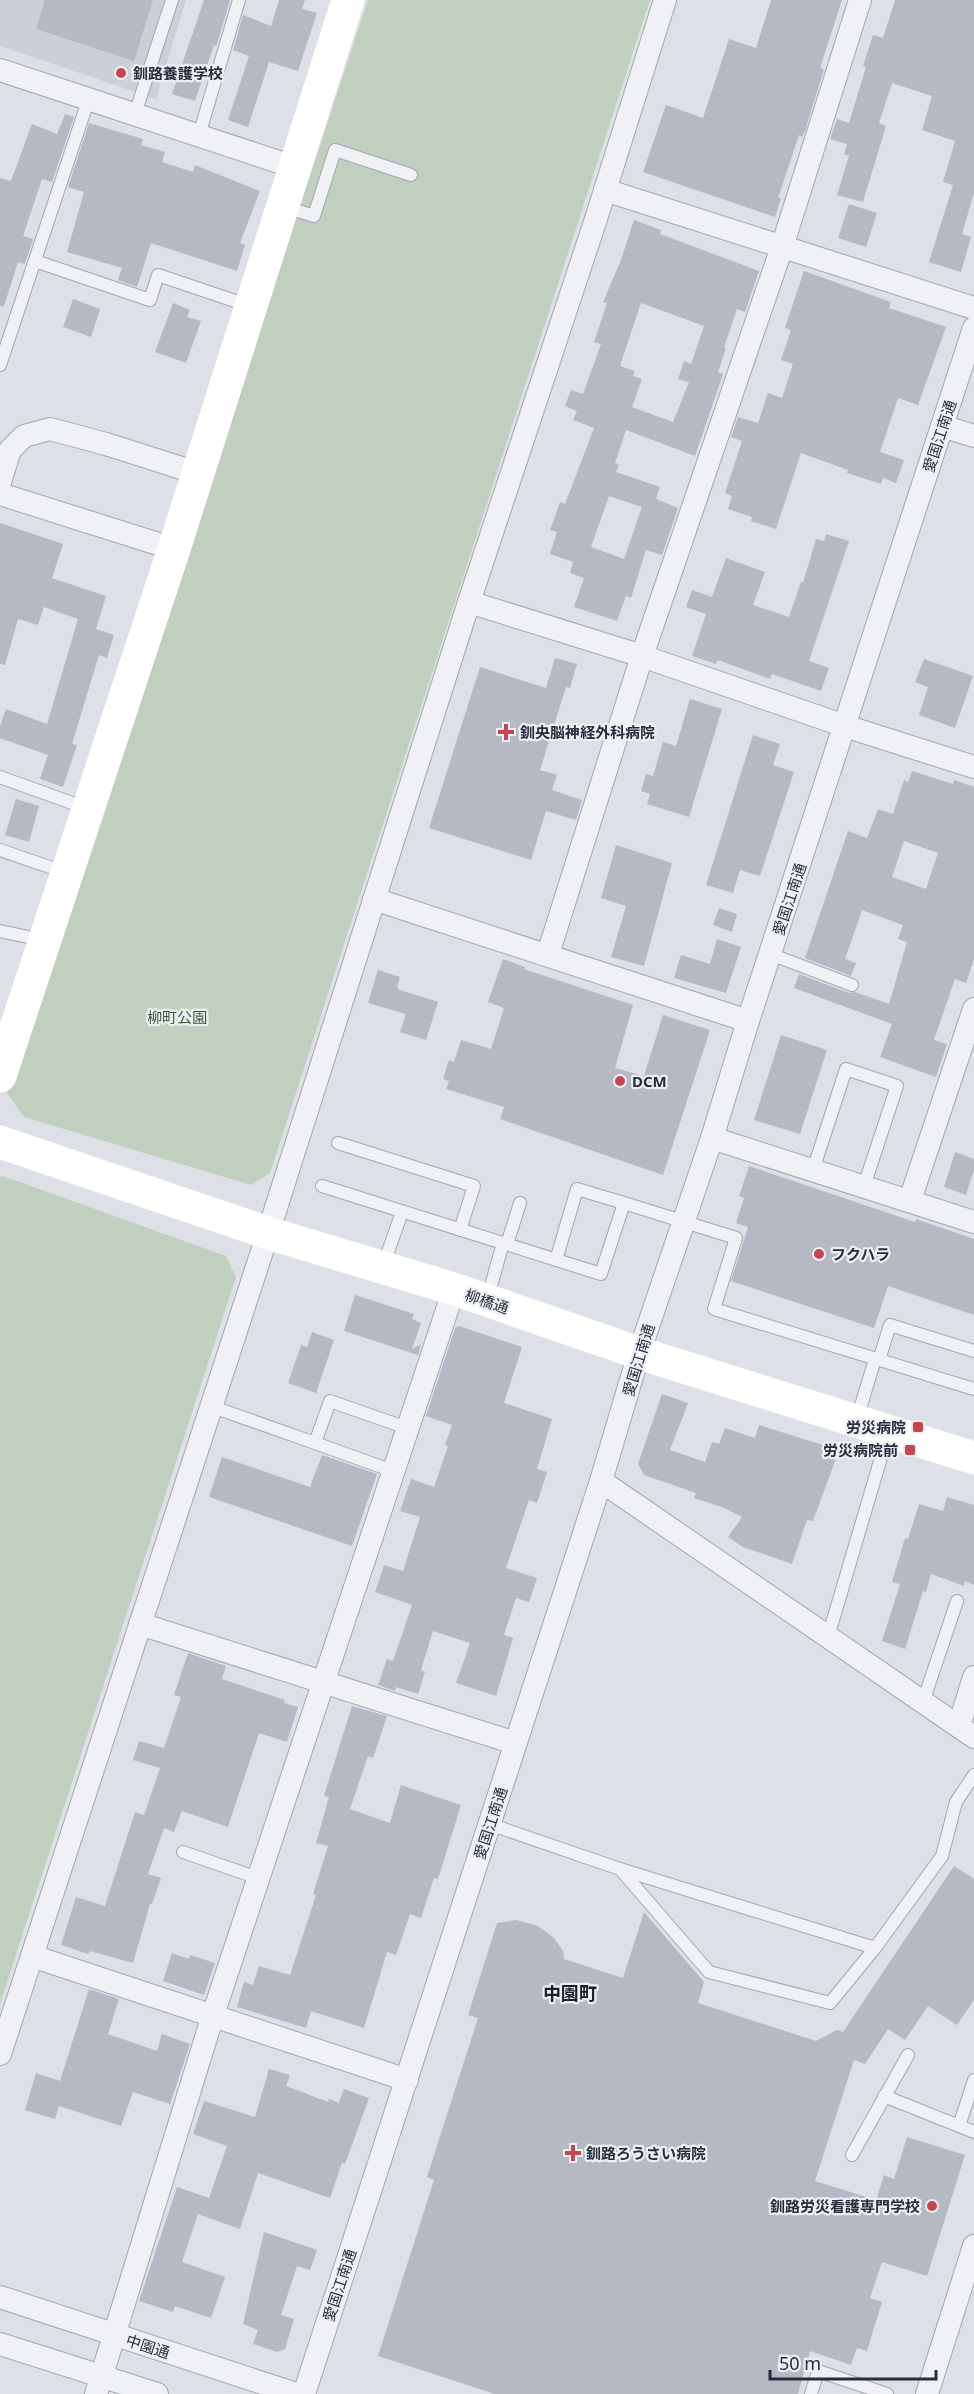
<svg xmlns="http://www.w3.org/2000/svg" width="974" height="2394" viewBox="0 0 974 2394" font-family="'Noto Sans','Noto Sans JP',sans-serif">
	<rect width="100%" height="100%" fill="#dde0e6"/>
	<path fill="#cbcfd8" d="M0,0H186L156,99L0,46Z"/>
	<g fill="#c1d0be">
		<path d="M368,0H650L270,1173L251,1185L24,1117L7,1093Z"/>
		<path d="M3,1176L226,1256L236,1277L0,2004V1177Z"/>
	</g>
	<g fill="#b4b9c3" fill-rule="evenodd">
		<path d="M45,0H153L134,61L36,29Z"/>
		<path d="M204,0H230L217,44L216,46L214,45L195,101L172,94Z"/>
		<path d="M279,0H305L302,9L317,13L298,71L269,62L248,127L228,120L249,56L233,50L243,15L271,26Z"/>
		<path d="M771,0H842L820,68L824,69L805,131L802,137L799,135L778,198H781L775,217L643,172L666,105L703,118L729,39L756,48Z"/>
		<path d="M895,0H974V193L962,234L971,237L961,272L929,262L953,185L943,182L955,141L922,130L932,96L892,83L879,123L886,126L863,202L837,195L849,156L844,154L847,144L830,139L837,119L849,123L866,67L863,66L873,35L883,38Z"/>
		<path d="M65,114L74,117L52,182L42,179L23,236L33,239L25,264L18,262L4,306H0V178L11,181L32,124L57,134Z"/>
		<path d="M89,123L143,139L141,145L165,152L162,162L193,172L195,165L260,191L240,243L245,245L237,271L151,243L137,287L118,280L122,268L67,252L84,192L68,187Z"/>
		<path d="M849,204L877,213L866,247L838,238Z"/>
		<path d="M634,220L661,230L660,234L759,271L745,312L737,309L724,347L726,348L718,372L723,374L695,456L626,430L615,463L619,465L616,472L660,487L656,499L678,508L662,555L646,550L631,598L626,596L617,621L574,607L584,578L570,573L573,562L550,554L557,532L550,530L560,502L565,504L594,428L573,420L577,411L565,406L571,390L583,394L601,344L594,342L607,303L603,302L621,260ZM641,303L704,326L691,364L684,361L678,379L689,382L673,422L632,407L642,379L633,376L635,371L620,366ZM609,496L642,507L624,559L591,547Z"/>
		<path d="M804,271L891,302L889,308L946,327L918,405L898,398L880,452L904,460L896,483L883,478L881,484L847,473L848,470L801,453L776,529L751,521L752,517L728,509L732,496L725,493L742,441L731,437L738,417L758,423L768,393L782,398L793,364L781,360L791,330L785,328Z"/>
		<path d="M73,299L100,309L91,337L63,327Z"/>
		<path d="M173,303L190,310L187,317L201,321L186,363L155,352Z"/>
		<path d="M0,523L63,544L52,578L106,596L96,629L114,635L107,658L99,655L72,744L77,745L63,787L40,779L48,755L0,738V726L6,709L47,724L78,619L44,607L38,625L18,619L5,665L0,664Z"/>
		<path d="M826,534L849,541L809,661L829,668L821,691L772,674L770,679L718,660L716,664L692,656L706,614L686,607L692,590L712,597L726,558L765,572L753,605L789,617L801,582L803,583L816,539L824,541Z"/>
		<path d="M555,658L577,664L570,688L566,687L540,770L557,775L552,790L582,800L576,820L546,811L531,860L429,828L480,667L546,688Z"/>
		<path d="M924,659L973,676L955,728L919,715L928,687L915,682Z"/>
		<path d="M690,699L722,709L689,817L647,804L650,794L641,791L646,774L653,776L663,742L676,746Z"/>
		<path d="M753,735L780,744L773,765L794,772L760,876L740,870L733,893L706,885Z"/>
		<path d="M912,771L953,784L954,780L974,787V959L966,983L955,979L934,1040L947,1044L936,1077L880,1057L892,1024L794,988L799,974L849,993L855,992L889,1004L907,942L898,939L903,925L862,910L845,959L856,963L851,976L805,958L848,831L867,838L878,809L893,814L904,780L908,782ZM904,841L938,853L926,889L892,877Z"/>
		<path d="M16,799L39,806L29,842L5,835Z"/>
		<path d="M616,845L672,863L644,966L611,957L626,906L601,898Z"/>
		<path d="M719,908L737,914L732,932L713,925Z"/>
		<path d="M717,939L741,947L726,993L674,978L681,955L710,964Z"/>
		<path d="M503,959L525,967L524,969L633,1005L615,1068L644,1076L663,1015L710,1030L663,1175L500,1119L504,1107L446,1089L449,1081L443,1079L449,1060L454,1062L461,1040L491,1049L504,1008L488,1002Z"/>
		<path d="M378,970L400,977L397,987L400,990L438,1002L426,1040L400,1032L406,1014L368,1003Z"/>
		<path d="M781,1035L827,1050L800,1134L754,1120Z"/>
		<path d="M955,1152L974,1159V1170L966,1195L944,1187Z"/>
		<path d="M749,1166L915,1222L916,1219L974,1239V1315L888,1286L874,1328L731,1281L748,1227L736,1223L744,1198L739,1196Z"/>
		<path d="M355,1295L414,1314L412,1319L421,1323L412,1349L421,1344L418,1355L344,1331Z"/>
		<path d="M459,1326L522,1347L504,1403L552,1419L537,1469L547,1472L537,1503L529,1500L506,1568L537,1578L529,1602L516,1598L504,1635L513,1638L496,1696L456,1683L470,1643L433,1631L421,1670L425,1672L418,1694L396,1687L395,1691L378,1685L387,1659L393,1661L412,1605L375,1592L384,1565L403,1571L420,1517L400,1511L411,1479L434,1487L448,1446L445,1445L452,1425L426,1416L455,1328Z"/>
		<path d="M312,1332L334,1340L316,1393L288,1383L301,1345L307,1347Z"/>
		<path d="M662,1394L688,1403L670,1450L705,1462L712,1442L719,1444L725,1428L755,1438L759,1425L839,1450L813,1521L807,1520L792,1564L743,1547L728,1537L742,1517L722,1507L694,1498L696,1493L644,1475L638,1464Z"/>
		<path d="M322,1455L377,1474L352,1546L209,1497L222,1457L310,1487Z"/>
		<path d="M947,1497L974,1505V1585L965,1581L964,1586L931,1574L926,1592L923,1591L905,1649L882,1641L900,1584L892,1582L905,1538L908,1539L919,1504L943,1511Z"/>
		<path d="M188,1653L226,1666L222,1679L285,1700L284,1703L298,1707L287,1742L259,1733L228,1827L182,1811L174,1832L164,1828L148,1874L161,1878L152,1904H150L133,1963L90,1951L88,1954L61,1945L76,1897L105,1906L135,1812L144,1815L160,1768L133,1760L139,1741L164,1748L181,1697L174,1695Z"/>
		<path d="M352,1706L387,1716L373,1758L368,1756L350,1809L390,1823L401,1785L461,1805L438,1879L434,1878L421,1918L410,1914L396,1955L387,1952L364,2028L311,2011L306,2028L237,2007L244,1982L253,1985L259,1966L290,1975L316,1895L313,1894L328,1846L316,1843L329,1797L324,1796Z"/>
		<path d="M954,1866L974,1879V2000L957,2025L928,2006L905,2040L888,2029L865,2064L854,2060L815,2181L876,2200L884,2175L894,2179L907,2137L965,2155L927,2276L882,2262L870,2298L882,2302L867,2351L857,2348L851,2365L810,2351L798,2394H495L378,2356L434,2180L427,2177L478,2018L468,2015L497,1923L516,1920L538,1926L554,1938L563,1951L564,1959L623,1978L644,1912L704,1982L698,2003L816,2041L837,2030L843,2032Z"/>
		<path d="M172,1953L189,1959L190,1955L215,1963L204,1995L163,1981Z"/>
		<path d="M89,1989L119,1999L108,2034L157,2051L162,2034L190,2044L170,2104L133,2092L121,2126L59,2106L55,2119L25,2110L36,2073L60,2081Z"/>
		<path d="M269,2069L290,2075L286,2086L328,2102L329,2099L339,2103L344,2089L369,2098L345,2164L342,2163L330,2198L258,2173L240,2229L198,2214L182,2262L225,2277L211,2318L175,2306L173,2312L139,2301L177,2187L209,2198L227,2146L193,2134L204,2101L255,2117Z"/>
		<path d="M264,2232L317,2250L310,2270L297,2266L281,2315L294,2319L285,2349L277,2352L253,2344L258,2330L243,2324Z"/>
	</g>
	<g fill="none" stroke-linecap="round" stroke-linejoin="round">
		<g stroke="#a3a7b0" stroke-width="14">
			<g id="lane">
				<path d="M135,114L172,0"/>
				<path d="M199,135L239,0"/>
				<path d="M283,206L314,216L335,150L411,175"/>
				<path d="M35,261L150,300L158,275L250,306"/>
				<path d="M0,365L89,98"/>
				<path d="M0,777L86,808"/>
				<path d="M0,850L67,873"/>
				<path d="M0,931L43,940"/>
				<path d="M770,954L852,985"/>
				<path d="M338,1143L474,1186L460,1230"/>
				<path d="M813,1170L846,1069L897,1086L864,1186"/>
				<path d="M322,1186L601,1274L624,1203L736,1238L714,1309L974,1389"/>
				<path d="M507,1244L520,1203"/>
				<path d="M556,1260L577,1189L624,1203"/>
				<path d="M383,1266L402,1212"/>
				<path d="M487,1300L503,1243"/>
				<path d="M879,1360L890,1325L974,1351"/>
				<path d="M210,1406L315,1443L330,1401L407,1428"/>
				<path d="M857,1419L875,1359"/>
				<path d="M315,1443L393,1471"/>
				<path d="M828,1637L888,1434"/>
				<path d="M923,1702L957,1601"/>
				<path d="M489,1824L620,1869L875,1948"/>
				<path d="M183,1852L258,1878"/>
				<path d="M620,1869L709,1972L830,2003L875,1948L942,1856L956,1802L974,1775"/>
				<path d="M884,2096L974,2132"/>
				<path d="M959,2126L974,2080"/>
				<path d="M852,2155L908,2055"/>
				<path d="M811,2394L818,2371L887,2394"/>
			</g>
		</g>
		<g stroke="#a3a7b0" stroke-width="24">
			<g id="street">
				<path d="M0,70L294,167"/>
				<path d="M605,190L974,308"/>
				<path d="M942,426L974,436"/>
				<path d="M0,482L10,450L24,436L50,429L106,444L197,473"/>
				<path d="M0,494L174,549"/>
				<path d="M469,602L642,656L845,726L974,767"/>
				<path d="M374,899L748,1021"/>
				<path d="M548,954L642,656L782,247L860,0"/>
				<path d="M712,1138L974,1222"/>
				<path d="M910,1200L974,1009"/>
				<path d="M601,1481L974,1737"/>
				<path d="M140,1624L515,1743"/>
				<path d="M959,1726L974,1677"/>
				<path d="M32,1956L407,2080"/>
				<path d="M0,2054L268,1233L469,602L595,222L665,0"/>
				<path d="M0,2297L296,2394"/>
				<path d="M0,2344L157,2394"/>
				<path d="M96,2394L213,2015L454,1289"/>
				<path d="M304,2394L601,1481L639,1353L712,1138L748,1021L974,328"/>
				<path d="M927,2394L974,2246"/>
			</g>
		</g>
		<use href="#lane" stroke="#eff1f5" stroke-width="12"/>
		<use href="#street" stroke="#eff1f5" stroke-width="22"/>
		<g stroke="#fff" stroke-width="33">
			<path d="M0,1076L174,549L348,0"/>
			<path d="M0,1142L268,1233L454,1289L639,1353L974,1458"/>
		</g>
	</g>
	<g fill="#c7464e" stroke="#eceff4" stroke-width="2">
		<circle cx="121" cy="73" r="6"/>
		<path d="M503 723h6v6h6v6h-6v6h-6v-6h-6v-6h6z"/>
		<circle cx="620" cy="1081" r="6"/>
		<circle cx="819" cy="1254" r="6"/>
		<rect x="912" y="1421" width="12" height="12" rx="3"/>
		<rect x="904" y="1444" width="12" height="12" rx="3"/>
		<path d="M570 2144h6v6h6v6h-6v6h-6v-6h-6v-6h6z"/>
		<circle cx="932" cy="2206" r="6"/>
	</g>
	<g text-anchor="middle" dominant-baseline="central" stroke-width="4.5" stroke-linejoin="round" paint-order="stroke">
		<g font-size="15" font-weight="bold" fill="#272d3c" stroke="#eceff4" text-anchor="start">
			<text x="133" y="73">釧路養護学校</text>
			<text x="520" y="732">釧央脳神経外科病院</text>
			<text x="632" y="1081">DCM</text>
			<text x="831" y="1254">フクハラ</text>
			<text x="906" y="1427" text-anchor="end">労災病院</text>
			<text x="898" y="1450" text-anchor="end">労災病院前</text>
			<text x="586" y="2153">釧路ろうさい病院</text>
			<text x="920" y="2206" text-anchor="end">釧路労災看護専門学校</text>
		</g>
		<g font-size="15" fill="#272d3c" stroke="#eceff4">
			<text transform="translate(939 436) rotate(-72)">愛国江南通</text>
			<text transform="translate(789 899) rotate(-72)">愛国江南通</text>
			<text transform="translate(487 1301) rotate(19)">柳橋通</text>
			<text transform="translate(638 1360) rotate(-73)">愛国江南通</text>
			<text transform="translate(490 1823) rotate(-72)">愛国江南通</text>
			<text transform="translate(339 2285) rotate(-72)">愛国江南通</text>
			<text transform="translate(148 2346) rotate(18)">中園通</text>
		</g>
		<g font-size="15" fill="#395735" stroke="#eceff4">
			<text x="177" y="1017">柳町公園</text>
		</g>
		<g font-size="18" font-weight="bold" fill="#1a1e2d" stroke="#eceff4">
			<text x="570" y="1993">中園町</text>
		</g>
	</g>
	<path d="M770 2370v9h166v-9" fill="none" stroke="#272d3c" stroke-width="3"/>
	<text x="779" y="2370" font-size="18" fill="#272d3c" stroke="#eceff4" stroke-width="4.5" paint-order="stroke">50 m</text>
</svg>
